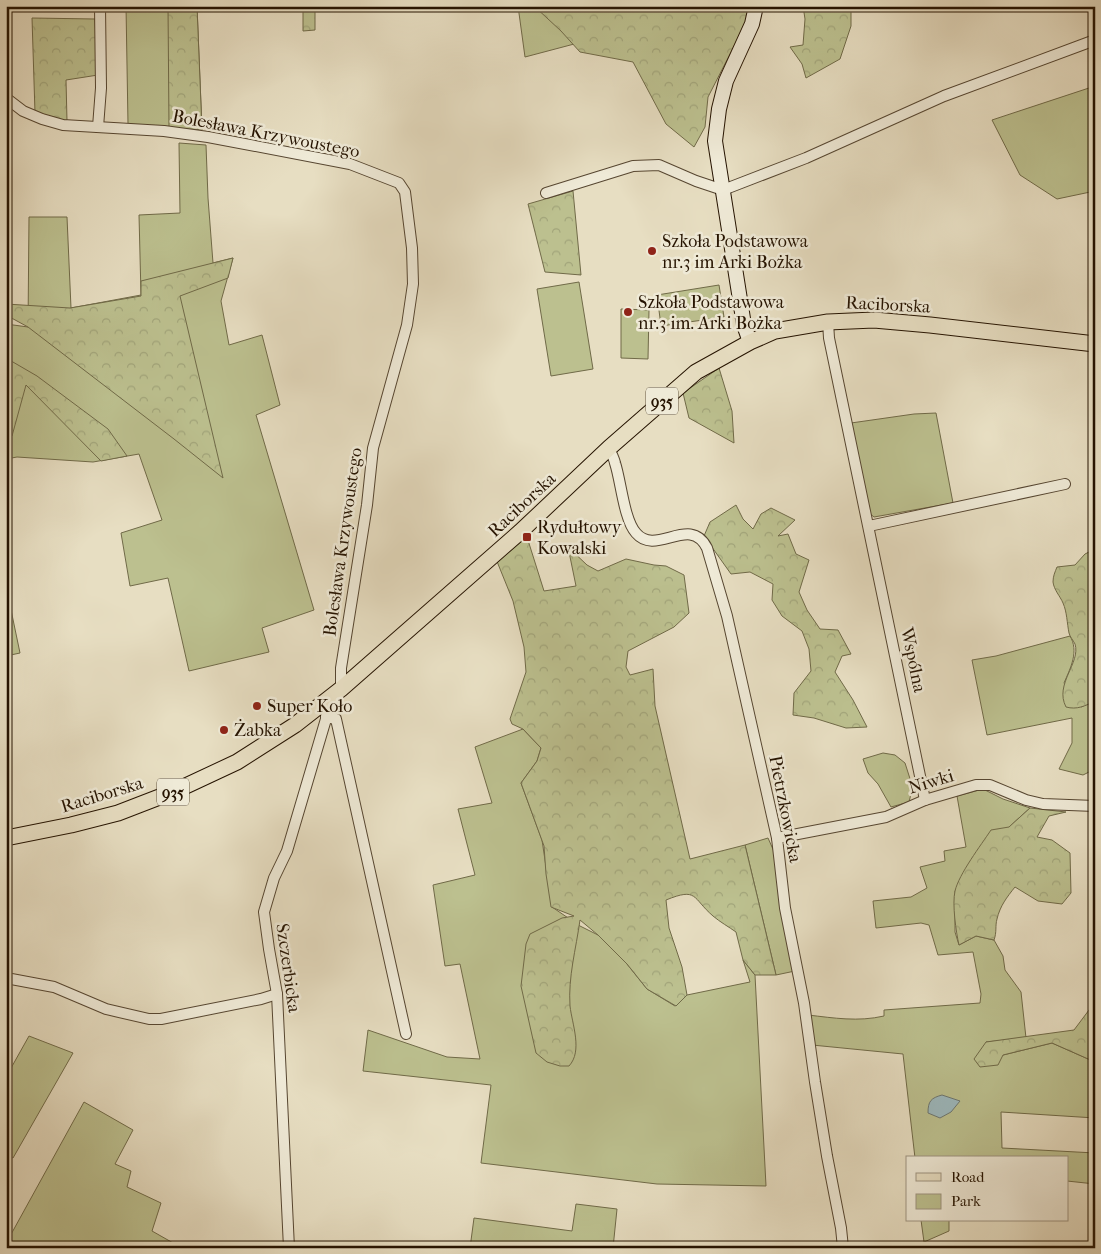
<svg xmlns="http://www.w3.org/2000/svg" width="1101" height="1254" viewBox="0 0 1101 1254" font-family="'IM FELL French Canon',serif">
	<defs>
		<pattern id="forest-crowns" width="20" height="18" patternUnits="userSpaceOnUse" patternTransform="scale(1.25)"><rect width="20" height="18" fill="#bcc08f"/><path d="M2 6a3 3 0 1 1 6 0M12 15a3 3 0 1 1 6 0" fill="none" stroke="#a1a47a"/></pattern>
	</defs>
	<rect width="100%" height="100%" fill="#e7dec2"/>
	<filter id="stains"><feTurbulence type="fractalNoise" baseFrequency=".004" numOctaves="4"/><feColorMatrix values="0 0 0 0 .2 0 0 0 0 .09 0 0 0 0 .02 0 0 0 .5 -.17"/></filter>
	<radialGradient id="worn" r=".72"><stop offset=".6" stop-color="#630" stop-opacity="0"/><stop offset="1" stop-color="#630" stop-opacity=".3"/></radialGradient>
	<g fill="#bcc08f" stroke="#706a48">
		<path d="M126,6H197L202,130L128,124Z"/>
		<path d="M518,6H662L665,20L525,57Z"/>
		<path d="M1095,86V191L1057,199L1020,175L992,120Z"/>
		<path d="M179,143L206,145L208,198L213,263L233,258L221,301L229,345L262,335L280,405L256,415L314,610L262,628L269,652L189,671L168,578L130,586L121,533L162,520L139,454L93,462L17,457L6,459V324L28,327L29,217H67L71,308L141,295L139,215L180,213Z"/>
		<path d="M579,282L593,369L551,376L537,289Z"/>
		<path d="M719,285L724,317L661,326L657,295Z"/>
		<path d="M621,309L649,310L648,359L621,358Z"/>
		<path d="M936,413L953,503L874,517L868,512L851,423L914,414Z"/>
		<path d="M6,586L20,653L6,656Z"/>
		<path d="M1070,636C1079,651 1071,667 1064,683L1081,707L1095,701V769L1083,775L1059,769L1072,743V718L987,735L972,660L996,656Z"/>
		<path d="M523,729L541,748L537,761L521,783L542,840L552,907L580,926L598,935L627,964L647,989L675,1006L687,995L750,982L743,960L755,975L766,1186L657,1184L481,1163L491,1085L363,1071L368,1030L447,1057L480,1059L460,964L445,966L433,885L475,875L458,809L492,803L475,747Z"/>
		<path d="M883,753L895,755L905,763L912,785V790L909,802L891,807L878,784L868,773L863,759Z"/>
		<path d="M983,789L1003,799L1030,808L1009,827L955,891V932L959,945L976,936L994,940L1003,956L1005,970L1021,992L1026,1038L986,1042L1003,1055L1052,1043L1095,1062V1118L1001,1112L1002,1148L1095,1153V1184L1067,1181V1158H915L903,1054L812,1045L808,1015C834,1018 858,1022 884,1016V1010L980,1003L981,994L973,952L938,955L929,925L921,923L876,928L873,901L911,897L927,888L920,867L945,861L944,851L966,847L957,796Z"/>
		<path d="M768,838L776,856L795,971L776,975L745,845Z"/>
		<path d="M29,1036L73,1053L13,1158L6,1155V1077Z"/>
		<path d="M84,1102L133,1130L115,1164L131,1171L127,1187L161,1203L152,1231L182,1248H6V1237L9,1238Z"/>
		<path d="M576,1204L617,1209L613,1248H470L474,1218L572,1231Z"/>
		<path d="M921,1220H949V1231L924,1242L923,1248H914L924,1242Z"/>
	</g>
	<g fill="url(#forest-crowns)" stroke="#706a48">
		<path d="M168,6H197L202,130L169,128Z"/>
		<path d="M303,6H315V30L303,31Z"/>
		<path d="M534,6H749L747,21L708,97L705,127L694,147L666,124L633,62L580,52L561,31Z"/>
		<path d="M803,6H851V26L840,59L806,78L802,64L790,47L803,45L805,19Z"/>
		<path d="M32,18L95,19L98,75L66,80L67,121L35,113Z"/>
		<path d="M573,191L581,275L545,272L528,204Z"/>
		<path d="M233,258L228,278L180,296L223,478L174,439L28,327L6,315V304L70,308L141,296V281Z"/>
		<path d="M6,358L37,376L108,429L127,456L101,461L26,385L12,436L6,432Z"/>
		<path d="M719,368L732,411L734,443L689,418L683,393Z"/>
		<path d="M736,505L743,519L753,529L761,514L771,508L795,520L778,536L788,534L796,554L809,560L799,592L807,610L820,629L838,630L851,654L842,656L835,672L853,700L867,727L846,728L814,718L793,715L794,693L811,671L809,649L802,631L782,616L772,600L773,584L750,572L731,574L704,536L710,522Z"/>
		<path d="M527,537L544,591L576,586L568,547L587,565L598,571L626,559L654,565L666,566L684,575L689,613L674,627L628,651L626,667L630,675L653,669L655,706L690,859L745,845L776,975H755L743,960L736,932C729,927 720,922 713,916C692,898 698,887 666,900L669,928L682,967L687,995L676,1006L647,989L627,964L598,935L580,920C576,949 568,977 570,1006C572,1024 583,1051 569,1066H560L547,1062L536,1053L521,986L526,944L530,934L562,918L574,916L551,907L546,874L544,846L521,783L537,761L541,748L523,729L512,724L510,719L526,672L524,647L513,601L496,559Z"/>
		<path d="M1095,549V701C1085,706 1077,710 1066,707C1054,684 1081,663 1075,644C1073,640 1070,637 1069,633C1067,623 1067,612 1063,603C1060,596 1054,590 1053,582C1053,576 1055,572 1057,567L1075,565L1085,554Z"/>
		<path d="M1030,808L1066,812L1049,816L1037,837L1052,840L1070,853L1071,893L1062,904L1038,901L1015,887C1007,897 1000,906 997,919C995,926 997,932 994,940L976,936L959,945C956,932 952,904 955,891C959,874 981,845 991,830L1009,827Z"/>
		<path d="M1095,1002V1062L1052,1043L1003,1055L998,1065L980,1067L974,1059L986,1042L1074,1030Z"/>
	</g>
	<path fill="#9db9be" stroke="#6d7772" d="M942,1095L960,1101L951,1112L940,1118L928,1113C928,1101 931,1098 942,1095Z"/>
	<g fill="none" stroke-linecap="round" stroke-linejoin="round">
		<g stroke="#564631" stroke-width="12">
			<g id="street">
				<path d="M6,98L23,111L42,119L63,125L164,131L208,137L350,164L399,183L405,192L412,248L413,284L407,325L373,448L367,505L341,668V689"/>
				<path d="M98,127L101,88L100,6"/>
				<path d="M546,193L633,166L659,165L696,181L723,190L806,158L944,96L1095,40"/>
				<path d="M828,322L829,338L925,800"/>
				<path d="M609,448C611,453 614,458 615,463C621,481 624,520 636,533C656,557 690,514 707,548L727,616L777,838L785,908L804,1003L815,1082L827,1156L841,1228L843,1248"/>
				<path d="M869,526L1065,484"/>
				<path d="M326,717L336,719L406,1034"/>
				<path d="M777,838L886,817L925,800L976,785H990L1026,800L1043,804L1095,806"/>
				<path d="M6,978L54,987L106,1009L149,1019H161L261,999L277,994"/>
				<path d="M289,1248L277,994L269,949L264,912L274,878L287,851L326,719L327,711L323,704"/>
			</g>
		</g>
		<g stroke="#251301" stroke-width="16">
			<path id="secondary" d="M750,342L744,325L715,141L719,109L726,81L752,24L756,6"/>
		</g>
		<g stroke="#251301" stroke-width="17">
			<path id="primary" d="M6,838L71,825L118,813L175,791L237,762L295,725L341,689L520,532L609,448L696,372L750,342L775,331L828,322L874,320L930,325L1095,344"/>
		</g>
		<use href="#street" stroke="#efead7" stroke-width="10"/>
		<use href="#secondary" stroke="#efead7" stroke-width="14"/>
		<use href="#primary" stroke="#e7dec2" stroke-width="15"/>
	</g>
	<g fill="#8f2418" stroke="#efead7" stroke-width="2">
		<circle cx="652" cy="251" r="5"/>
		<circle cx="628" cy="312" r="5"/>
		<rect x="522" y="532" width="10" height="10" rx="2.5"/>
		<circle cx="257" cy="706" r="5"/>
		<circle cx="224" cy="730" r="5"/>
	</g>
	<g text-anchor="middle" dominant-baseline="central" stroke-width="5" stroke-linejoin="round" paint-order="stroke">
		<g fill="#efead7" stroke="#625441" stroke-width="1">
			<rect x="646" y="387.5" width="32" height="27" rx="4"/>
			<rect x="157" y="778.5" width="32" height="27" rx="4"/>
		</g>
		<g font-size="16" font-weight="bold" fill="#251301">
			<text x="662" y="401">935</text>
			<text x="173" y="792">935</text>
		</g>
		<g font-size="18" fill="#251301" stroke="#efead7">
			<text transform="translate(266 134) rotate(11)">Bolesława Krzywoustego</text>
			<text transform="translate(888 305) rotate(3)">Raciborska</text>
			<text transform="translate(522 505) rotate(-43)">Raciborska</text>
			<text transform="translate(343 542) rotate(-82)">Bolesława Krzywoustego</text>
			<text transform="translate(913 660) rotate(78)">Wspólna</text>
			<text transform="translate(931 782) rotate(-17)">Niwki</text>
			<text transform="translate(102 795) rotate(-17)">Raciborska</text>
			<text transform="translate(785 809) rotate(79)">Pietrzkowicka</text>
			<text transform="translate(288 968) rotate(82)">Szczerbicka</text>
		</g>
		<g font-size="18" fill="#251301" stroke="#efead7" text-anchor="start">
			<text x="662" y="241">Szkoła Podstawowa<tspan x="662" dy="21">nr.3 im Arki Bożka</tspan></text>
			<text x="638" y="302">Szkoła Podstawowa<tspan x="638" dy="21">nr.3 im. Arki Bożka</tspan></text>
			<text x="537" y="527">Rydułtowy<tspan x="537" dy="21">Kowalski</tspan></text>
			<text x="267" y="706">Super Koło</text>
			<text x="234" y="730">Żabka</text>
		</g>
	</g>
	<rect width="1101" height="1254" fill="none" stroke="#e7dec2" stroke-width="25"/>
	<rect x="8" y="8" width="1086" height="1239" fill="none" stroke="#251301" stroke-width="2.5"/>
	<rect x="12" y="12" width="1076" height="1229" fill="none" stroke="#251301"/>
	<rect x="906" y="1156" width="162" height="65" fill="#efead7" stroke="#9e9481"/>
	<rect x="916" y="1173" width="25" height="8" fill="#e7dec2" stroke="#9e9481"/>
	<text x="951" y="1182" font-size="15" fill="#251301">Road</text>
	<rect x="916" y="1194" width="25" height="15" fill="#bcc08f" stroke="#9e9481"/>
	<text x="951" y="1206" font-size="15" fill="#251301">Park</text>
	<rect width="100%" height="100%" filter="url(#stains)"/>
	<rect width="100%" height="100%" fill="url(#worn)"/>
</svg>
